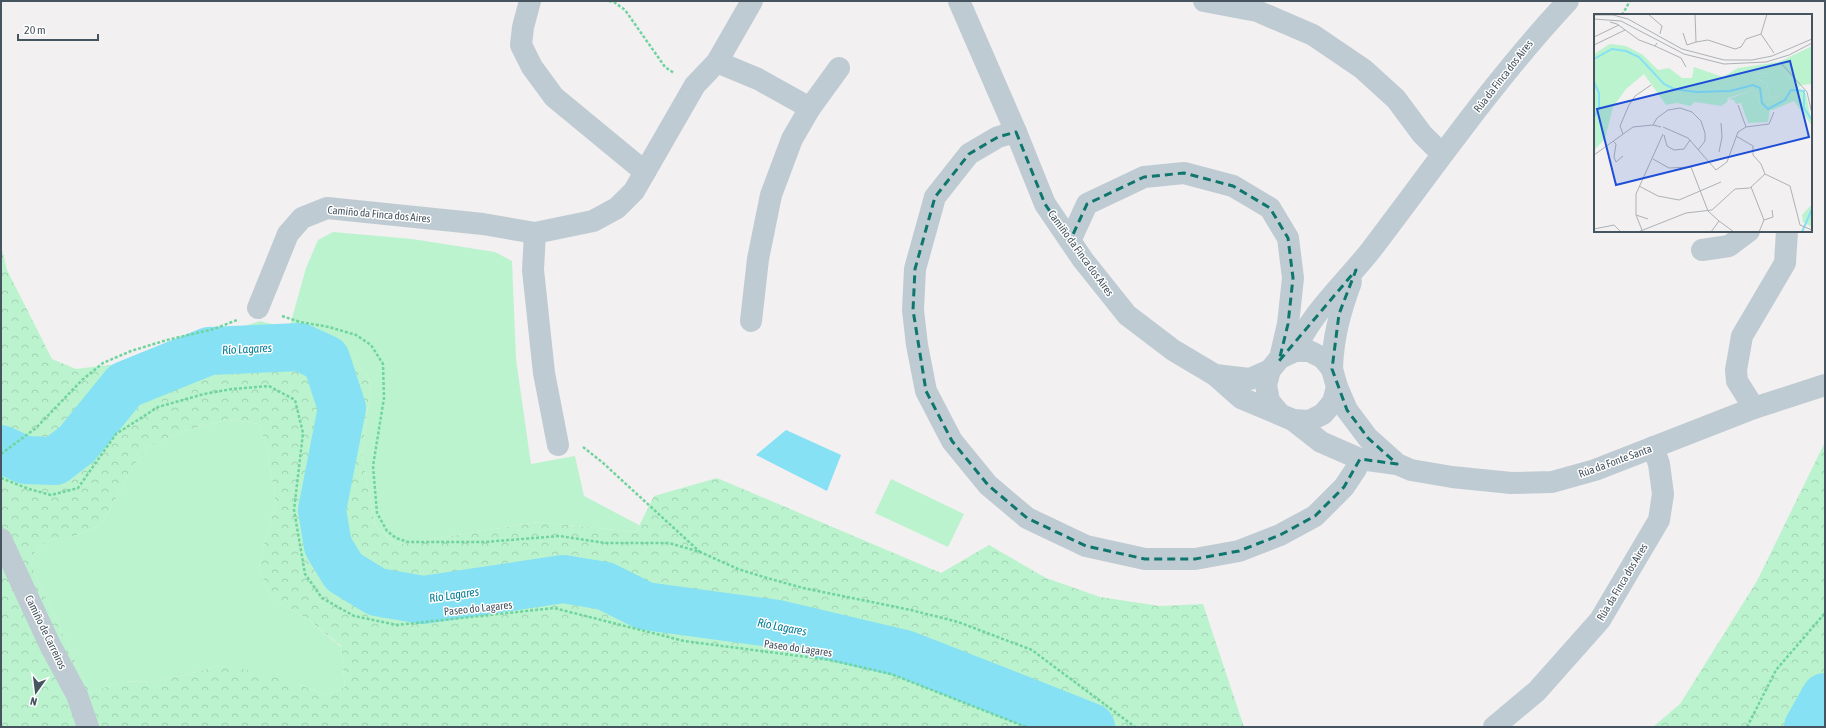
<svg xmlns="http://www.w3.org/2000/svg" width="1826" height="728" viewBox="0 0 1826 728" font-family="'Asap Condensed',sans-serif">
	<defs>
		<pattern id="forest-crowns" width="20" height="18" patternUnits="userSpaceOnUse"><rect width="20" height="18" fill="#bbf3ce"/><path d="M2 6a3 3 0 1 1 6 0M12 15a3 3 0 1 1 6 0" fill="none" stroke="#a2d2b3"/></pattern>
	</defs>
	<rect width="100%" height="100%" fill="#f2f0f0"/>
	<g fill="#bbf3ce">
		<path d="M333,232L412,239L495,252L512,261L516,359L531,464L575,456L584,496L639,525L636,532L537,522L396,545L375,525L362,456L371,382L340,341L289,329L306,268L318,240Z"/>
		<path d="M230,419L259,424L267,448L276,504L265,540L259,568L270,597L309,620L341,647L345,687L325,695L301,685L220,666L159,681L120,682L90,693L31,565L37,546L53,540L74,536L101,525L133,467L148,447L183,431Z"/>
		<path d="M891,479L964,514L948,547L875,513Z"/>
	</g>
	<g fill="url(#forest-crowns)" fill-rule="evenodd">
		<path d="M1,245L7,270L52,359L76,369L118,364L173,345L223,333L260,321L340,341L371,382L362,456L375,525L396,545L538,522L636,532L654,496L717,478L941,573L989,545L1046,578L1100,597L1160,606L1203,604L1244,727H1V445L4,440L1,442ZM230,419L259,424L267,448L276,504L265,540L259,568L270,597L309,620L341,646L345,687L325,695L301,685L254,671L220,666L159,681L120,682L90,693L31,565L37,546L53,540L74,536L101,525L133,467L148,447L183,431Z"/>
		<path d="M1825,442V727H1653L1680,704L1757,581Z"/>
	</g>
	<path fill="#85e1f3" d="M786,430L841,455L827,491L756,455Z"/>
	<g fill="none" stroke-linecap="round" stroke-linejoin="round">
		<g stroke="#85e1f3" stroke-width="48">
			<path d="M1,449L25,460L55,461L77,444L125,385L209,351L300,347L326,359L342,408L322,510L328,546L344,572L377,592L423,600L563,579L605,586L645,606L778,624L905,654L1091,727"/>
			<path d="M1808,727L1825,697"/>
		</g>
		<g stroke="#70d49e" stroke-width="2.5" stroke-dasharray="3 2" stroke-linecap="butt">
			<path d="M609,1L614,2L625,10L665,67L674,73"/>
			<path d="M1622,15L1630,1"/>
			<path d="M282,316L300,322L329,327L356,335L371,345L383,364L384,398L373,466L377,513L387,531L396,538L408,542H485L560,536L605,543H669L700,552L738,569L767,578L803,588L911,610L958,622L1032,650L1135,727"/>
			<path d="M583,447L602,462L700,552"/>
			<path d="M1,454L36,428L82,380L103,363L131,351L167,340L214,329L237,320"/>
			<path d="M1,478L29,489L51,495L78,488L116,434L158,407L204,394L232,389L269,386L295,400L303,433L294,510L305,574L322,598L354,616L397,625L554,608L684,641L830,660L891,674L1026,727"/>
			<path d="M1747,727L1776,670L1825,613"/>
		</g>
		<g stroke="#bfcbd3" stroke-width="22">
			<path d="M530,1L523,27L521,45L532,67L554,97L645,172"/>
			<path d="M959,1L1016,132L1045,204L1083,260L1127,315L1173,350L1215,375L1241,398L1293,420L1309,421L1323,414L1333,402L1337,387L1332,369L1323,358L1309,351H1295L1280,358L1270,370L1266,385L1269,401L1279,413"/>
			<path d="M1204,1L1257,11L1313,35L1363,69L1396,99L1422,134L1442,154"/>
			<path d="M717,62L758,79L810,108"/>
			<path d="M1016,132L998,137L969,154L935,197L915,269L913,310L917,345L926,391L952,441L988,485L1027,518L1086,546L1145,559H1195L1239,551L1280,535L1315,516L1344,487L1356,469L1360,459"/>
			<path d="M535,233L533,270L544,373L558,445"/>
			<path d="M1070,241L1087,204L1144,177L1184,173L1233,186L1270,208L1288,238L1293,278L1288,324L1280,358"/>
			<path d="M1702,250L1729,246L1749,231"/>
			<path d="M258,308L288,234L302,218L327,208L483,224L535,233L593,221L617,208L634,191L695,85L717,62L752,1"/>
			<path d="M751,321L758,259L771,195L792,139L810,108L839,68"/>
			<path d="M1295,351C1311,313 1345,283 1371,250C1435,166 1495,79 1568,1"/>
			<path d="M1332,369C1333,337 1340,312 1351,282"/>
			<path d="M1215,375L1250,379L1270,370"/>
			<path d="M1337,387L1347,410L1368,438L1397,464"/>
			<path d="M1754,408L1737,381L1736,370L1742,336L1785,263L1787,231"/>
			<path d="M1293,420L1321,442L1360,459L1397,464L1411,470L1452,477L1511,483L1552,482L1595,470L1754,408L1825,385"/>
			<path d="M1,539L50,645L77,695L88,727"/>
			<path d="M1494,727L1537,691L1600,620L1659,520L1663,494L1659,464L1653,447"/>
		</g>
	</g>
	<path fill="none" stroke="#0f766e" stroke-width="3" stroke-dasharray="8 5" stroke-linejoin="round" d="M1016,132L1045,204L1070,241L1087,204L1144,177L1184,173L1233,186L1270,208L1288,238L1293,278L1288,324L1279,361L1356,270L1339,314L1332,369L1347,410L1368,438L1397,464L1360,459L1344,487L1315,516L1280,535L1239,551L1195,559H1145L1086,546L1027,518L988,485L952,441L926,391L913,310L915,269L935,197L969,154L998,137Z"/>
	<g text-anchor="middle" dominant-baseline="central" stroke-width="3" stroke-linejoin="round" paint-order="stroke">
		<g font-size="11" fill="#46545f" stroke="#fff">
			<text transform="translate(1503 76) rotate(-52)">Rúa da Finca dos Aires</text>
			<text transform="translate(379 214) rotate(5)">Camiño da Finca dos Aires</text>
			<text transform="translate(1081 253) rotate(54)">Camiño da Finca dos Aires</text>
			<text transform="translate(1615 461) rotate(-20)">Rúa da Fonte Santa</text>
			<text transform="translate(1622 582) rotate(-59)">Rúa da Finca dos Aires</text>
			<text transform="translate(478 608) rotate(-6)">Paseo do Lagares</text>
			<text transform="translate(46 632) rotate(64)">Camiño de Carreiros</text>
			<text transform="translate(798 648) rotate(8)">Paseo do Lagares</text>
		</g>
		<g font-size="12" font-style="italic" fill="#047e96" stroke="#fff">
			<text transform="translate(247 349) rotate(-3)">Río Lagares</text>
			<text transform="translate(454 595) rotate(-8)">Río Lagares</text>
			<text transform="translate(782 627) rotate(11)">Río Lagares</text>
		</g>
	</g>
	<g transform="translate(1594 14)">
		<rect width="218" height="218" fill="#f2f0f0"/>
		<path d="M187,53L197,67L187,80L176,86L173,70L162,64L160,60L174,59ZM159,76L165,85L166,93L176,96L174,108L154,109L147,89L142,90L140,86L134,85Z" fill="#bbf3ce"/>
		<path d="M16,30L32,32L49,41L64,56L75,54L88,64H98L100,53L129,63L144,54L185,48L218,32V70L207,71L203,76L206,74L212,80L218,112L200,87L179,96H170L166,93L165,85L159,76L134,84L133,88L127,92L101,88L96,92L83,89L72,91L50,60L32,75L19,93L11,125L0,136V40ZM187,53L197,67L190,71L187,80L176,86L173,70L162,64L160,60L174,59ZM218,190V213L209,208L208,201Z" fill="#bbf3ce" fill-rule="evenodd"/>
		<path fill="none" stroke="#85e1f3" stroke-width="2" d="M0,45L18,35L32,37L45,43L70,70L80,75L102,78L136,77L159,71L166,74L168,89L174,95L191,86L197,76L210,77V94L218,106M0,68L5,79V94L0,103M208,218L218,195"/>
		<path fill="none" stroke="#adb2b6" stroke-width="1" d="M54,0L68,12L66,20M101,0L102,28L114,26L141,35L147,33L152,25L167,20M173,0L167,20L180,39M0,1H19L34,5L88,35L130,46H158L178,42L218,25M0,5L27,7L90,40L130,50L172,48L195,41L218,29M16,8L23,10L45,26L61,32L63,29M89,19L93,31L102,28M0,23L25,11M0,31L31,16M61,32L87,44L92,53M186,48L213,78L218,100M144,91L152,113M59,111L63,104L74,96L86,94L98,98L107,107L111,119V127L104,136M69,113L94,124L122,156L133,148L144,118L152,113L175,110L180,98M29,120L26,112L35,91L41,82L57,71M70,121L73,132L80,136L90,135L96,126M142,122L159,132V141L167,150L171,160M19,127L22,130L20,143L22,148L29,142M125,138L128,123L127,109M0,141L39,113L59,111L67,113M59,145L75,154L97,153L114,197L125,207L117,218M171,160L196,172L206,211L218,216M45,172L64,182L85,186L127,168M157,173L170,206L165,218M42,201L54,205M170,206L179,203L178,196M125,207L140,218M0,215L20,211L27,218M48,216L42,201V180L69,120M44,218L92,199L118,196L141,175L156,174L171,160"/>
		<path fill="#1d4ed8" fill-opacity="0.15" stroke="#1d4ed8" stroke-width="2" d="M196,47L215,123L22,171L3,95Z"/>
		<rect width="218" height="218" fill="none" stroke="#46545f" stroke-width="2"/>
	</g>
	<rect width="1826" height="728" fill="none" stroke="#46545f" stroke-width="4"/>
	<g transform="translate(36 692) rotate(194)" stroke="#ffffff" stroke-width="3" paint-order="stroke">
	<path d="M0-3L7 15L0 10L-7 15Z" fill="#46545f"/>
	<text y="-6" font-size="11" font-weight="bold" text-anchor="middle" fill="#46545f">N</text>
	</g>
	<path d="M18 34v6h80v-6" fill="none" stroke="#46545f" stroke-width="2"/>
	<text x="24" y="34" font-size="12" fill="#46545f" stroke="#ffffff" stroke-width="3" paint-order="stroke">20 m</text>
</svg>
